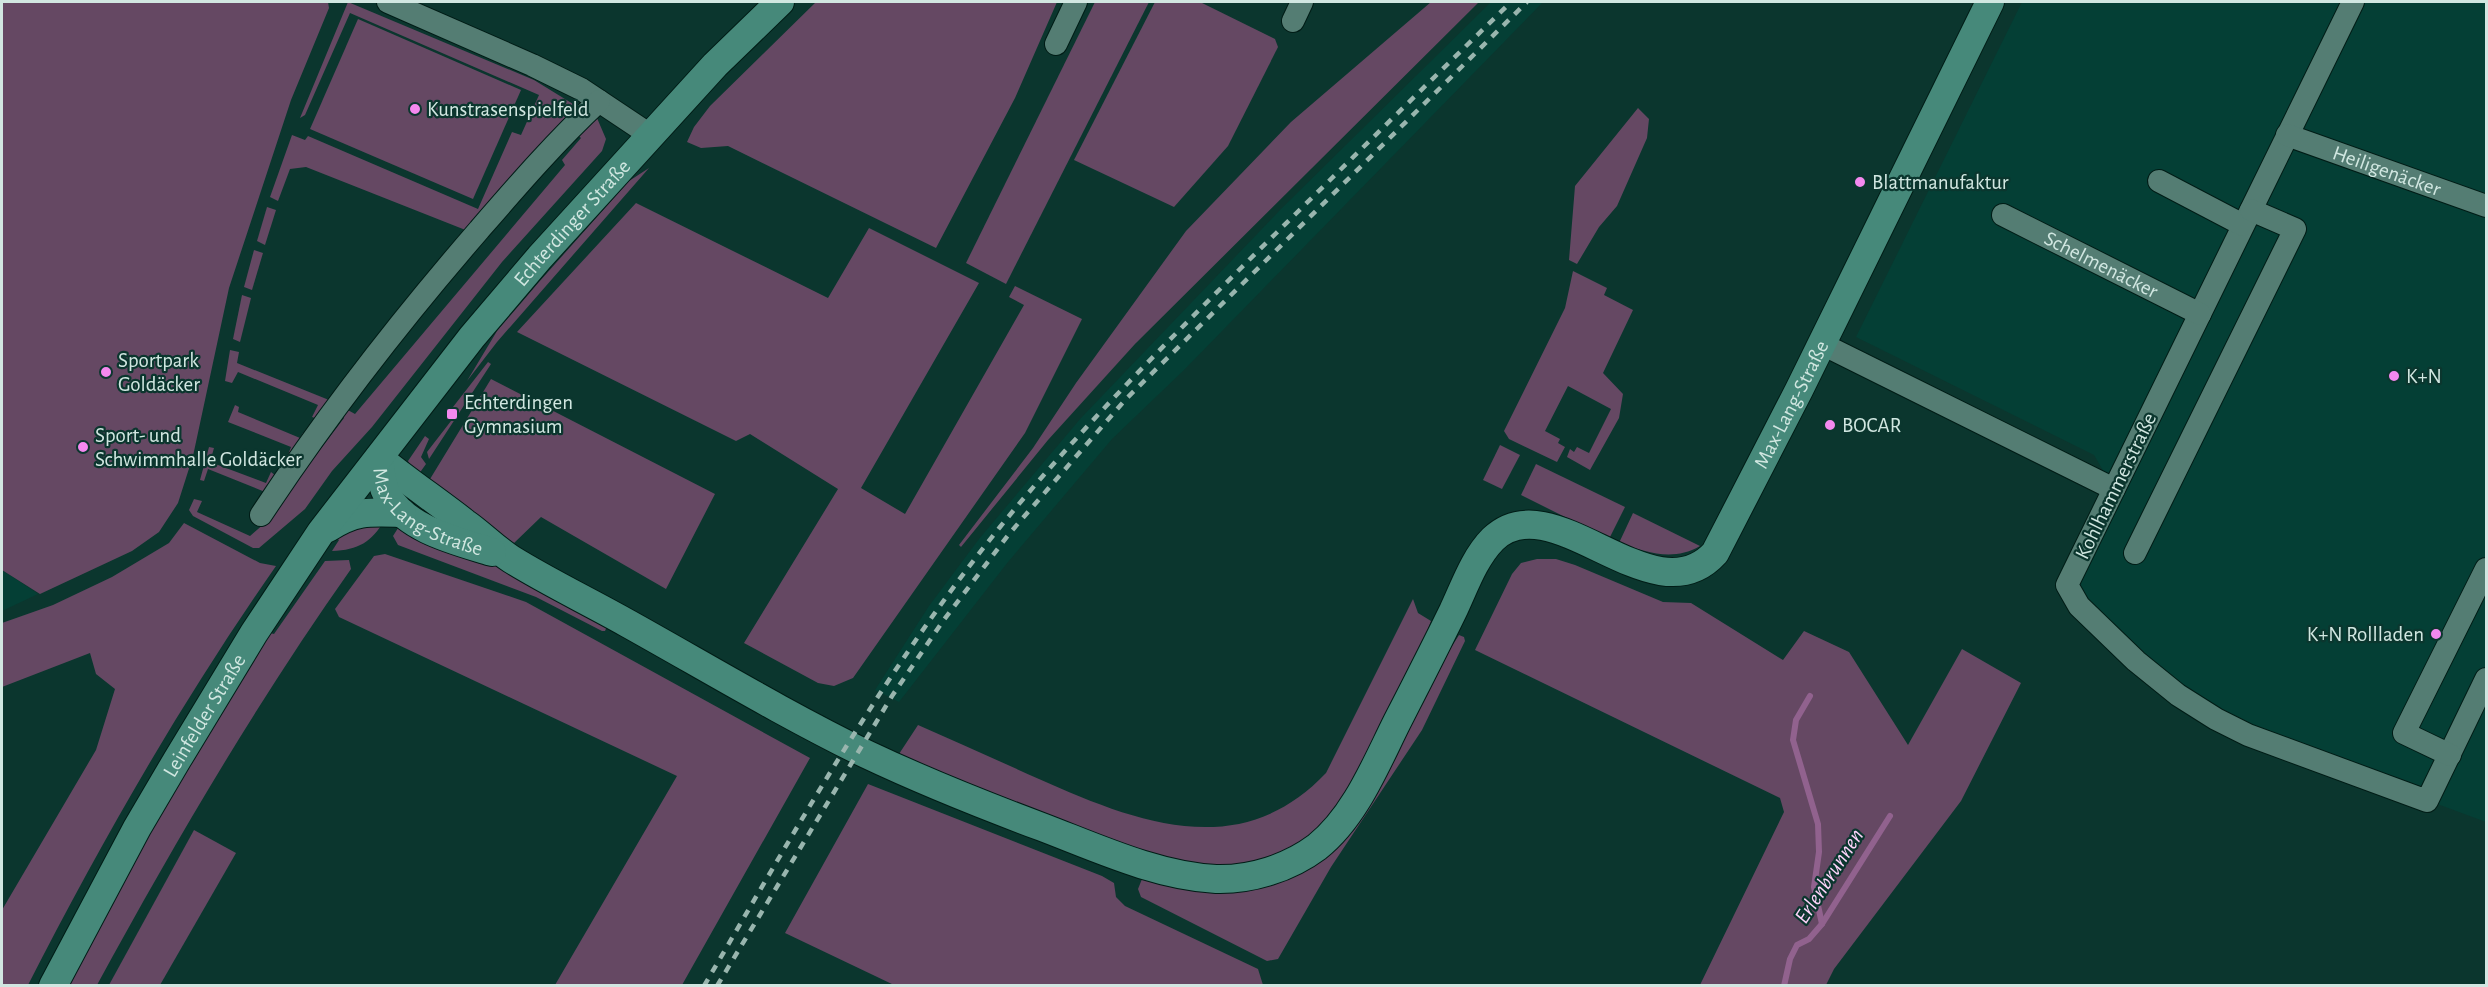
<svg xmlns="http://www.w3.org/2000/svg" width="2488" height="987" viewBox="0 0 2488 987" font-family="'Alegreya Sans',sans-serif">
	<rect width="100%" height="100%" fill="#0b362e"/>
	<g fill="#043f35">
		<path d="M1491,2H1543L1184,370L1112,439L1008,562L899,702L875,690L929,606L979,539L1081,418L1281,209Z"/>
		<path d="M2022,2H2486V822L2235,729L2072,597L2114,489L2094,455L1856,337Z"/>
		<path d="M2,570L38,594L2,611Z"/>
	</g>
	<g fill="#654863">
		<path d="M2,2H328L329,8L291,100L229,288L193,456L178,503L159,532L132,551L40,594L2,570Z"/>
		<path d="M348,2L534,80L578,107L468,231L306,167L290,169L278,201L270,197L292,135L305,140L308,136L478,209L512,132L521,135L539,95L350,13L305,115L300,118Z"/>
		<path d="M816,2H1057L1015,98L936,248L728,146L701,148L687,142L694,127L710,106Z"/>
		<path d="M1095,2H1149L1006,284L966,263Z"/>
		<path d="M1155,2H1200L1275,39L1278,47L1228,146L1174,207L1074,160Z"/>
		<path d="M1431,2H1479L1135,344L1048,440L961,547L959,545L1033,448L1076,383L1186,231L1291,122Z"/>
		<path d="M358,19L521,90L473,199L310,129Z"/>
		<path d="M1638,108L1649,119L1647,138L1617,206L1599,227L1577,264L1569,260L1575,186Z"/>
		<path d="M597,118L606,139L602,151L502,262L372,427L332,471L305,509L259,548H253L193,516L189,510L194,499L202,501L197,512L250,536L265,523L344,418L342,415L346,409L355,414L565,165L562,160L581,138L578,135L591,120Z"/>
		<path d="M649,168L497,342L467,381L497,331L539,282L629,181Z"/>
		<path d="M636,203L828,298L869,228L979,283L861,488L905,514L1024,305L1009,297L1015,286L1082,319L1025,433L853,678L834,686L818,683L744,643L838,489L750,434L736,441L517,332Z"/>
		<path d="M267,207L276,210L265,245L257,241Z"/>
		<path d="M254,250L263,253L252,290L244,287Z"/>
		<path d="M1573,271L1607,288L1604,295L1633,310L1603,373L1623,394L1619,418L1590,470L1567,457L1570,449L1574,452L1577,447L1589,453L1611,409L1568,386L1545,431L1560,439L1558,443L1565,447L1557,462L1509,439L1504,431L1565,308Z"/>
		<path d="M242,295L251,298L240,342L233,339Z"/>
		<path d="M230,350L239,352L237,363L329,400L315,418L312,417L318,405L238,372L232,383L225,381Z"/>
		<path d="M488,362L491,364L429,459L427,452L451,421L446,416Z"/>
		<path d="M491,379L715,494L666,589L541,517L514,543L427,484Z"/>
		<path d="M235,405L239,407L238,412L300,438L303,433L304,436L286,460L291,447L228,422Z"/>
		<path d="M425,436L429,439L421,457L426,464L416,478L408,461Z"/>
		<path d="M1500,445L1520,455L1502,489L1483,480Z"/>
		<path d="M209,447L214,448L210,462L266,483L271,472L276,476L265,492L208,469L204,481L200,480Z"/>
		<path d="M1536,464L1625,507L1609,539L1521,495Z"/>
		<path d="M1633,513L1700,546C1672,562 1647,552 1619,543Z"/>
		<path d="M385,520C371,542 359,550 332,551L339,540L335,537Z"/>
		<path d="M184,523L260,563L276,566C183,699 102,840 28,985H2V910L96,750L115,689L96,674L90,653L2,687V623L53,605L112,577L169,543Z"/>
		<path d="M400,525L510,572L608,624L605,631H602L536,597L398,545L393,536Z"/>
		<path d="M385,554L526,602L810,758L682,985H555L677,776L339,617L335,609L374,556Z"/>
		<path d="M1537,559H1556L1575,565L1663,602L1691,603L1783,660L1804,631L1849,652L1908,745L1962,649L2021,683L1961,801L1834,969L1826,985H1700L1784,812L1780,798L1475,650L1512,574L1521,563Z"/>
		<path d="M349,560L351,569C257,702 175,842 97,985L67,986C128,865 198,748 270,633L274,634L325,561Z"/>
		<path d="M1413,599L1418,613L1431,621L1410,676L1335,813L1305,840L1270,858L1235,865L1195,864L1151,854L994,796L899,754L918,725C959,743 999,761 1039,779C1136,822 1240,864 1326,773Z"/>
		<path d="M1459,635L1464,637L1465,641L1422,730L1331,867L1278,959L1267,961L1141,897L1138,889L1142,879L1292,874L1426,687Z"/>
		<path d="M868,784L1102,876L1114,883L1116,897L1125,906L1258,969L1263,985H894L785,933Z"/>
		<path d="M194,830L236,853L160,985H109Z"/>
	</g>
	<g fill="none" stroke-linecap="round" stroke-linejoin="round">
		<g stroke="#91628e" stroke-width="6">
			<path d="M1810,696L1796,720L1793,740L1818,824L1819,852L1814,887L1822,924"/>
			<path d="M1784,986L1790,959L1797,945L1809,939L1822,924L1890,816"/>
		</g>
		<g stroke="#001c16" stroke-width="24">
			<g id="minor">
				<path d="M388,2L532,65L581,89L650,135"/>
				<path d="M2353,2L2067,585L2079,606L2136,661L2178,695L2216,719L2248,735L2427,801L2486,679"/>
				<path d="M1293,21L1302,2"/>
				<path d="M1056,44L1076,2"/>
				<path id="s1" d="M2287,135L2486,206"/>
				<path d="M2159,181L2243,225"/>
				<path id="s2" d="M2003,215L2200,314"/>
				<path d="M1822,344L2114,489"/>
				<path d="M261,515C327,415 400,321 479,230C518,185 556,141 599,101"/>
				<path d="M2135,553L2295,229L2251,210"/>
				<path d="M2450,755L2404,733L2486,569"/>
			</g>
		</g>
		<g stroke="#001c16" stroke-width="30">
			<g id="major">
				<path id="s3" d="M379,458C407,481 437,501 465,523C481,534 494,548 511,559C548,582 588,601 627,623C706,667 784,714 866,754C923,781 983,805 1042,827C1097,848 1157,876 1216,879C1251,880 1289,868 1317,847C1355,817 1376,764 1397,722C1416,685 1435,648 1453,611C1464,588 1474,558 1493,539C1553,481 1653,621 1715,553L1799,390L1990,2"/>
				<path id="s4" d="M379,458C381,471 381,484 387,495C407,530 457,541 492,552"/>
				<path d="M328,528C356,510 370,512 402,513"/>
				<path id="s5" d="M53,986L137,828L177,760L254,633L321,532L472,337L540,257L715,65L780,2"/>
			</g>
		</g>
		<use href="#minor" stroke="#547d73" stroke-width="22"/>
		<use href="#major" stroke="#46897a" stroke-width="28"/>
		<g stroke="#99b5ae" stroke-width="4.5" stroke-dasharray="8 8" stroke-linecap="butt">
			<path d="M704,986C796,829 886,668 1000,527C1077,432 1164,345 1250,259C1337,173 1424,87 1511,2"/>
			<path d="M717,986L892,696L943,621L1009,534L1125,400L1527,2"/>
		</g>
	</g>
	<g fill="#f489ef" stroke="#0b362e" stroke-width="2">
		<circle cx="415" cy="109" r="6"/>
		<circle cx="1860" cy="182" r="6"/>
		<circle cx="106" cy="372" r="6"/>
		<circle cx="2394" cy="376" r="6"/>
		<rect x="446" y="408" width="12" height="12" rx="3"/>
		<circle cx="1830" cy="425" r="6"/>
		<circle cx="83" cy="447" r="6"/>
		<circle cx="2436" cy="634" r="6"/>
	</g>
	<g text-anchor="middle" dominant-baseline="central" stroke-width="4.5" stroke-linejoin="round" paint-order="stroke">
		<g font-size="21" fill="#d1e7e1" stroke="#0b362e" text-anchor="start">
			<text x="427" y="109">Kunstrasenspielfeld</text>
			<text x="1872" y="182">Blattmanufaktur</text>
			<text x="118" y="360">Sportpark<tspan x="118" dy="24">Goldäcker</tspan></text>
			<text x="2406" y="376">K+N</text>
			<text x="464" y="402">Echterdingen<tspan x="464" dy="24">Gymnasium</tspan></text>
			<text x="1842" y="425">BOCAR</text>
			<text x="95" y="435">Sport- und<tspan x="95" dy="24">Schwimmhalle Goldäcker</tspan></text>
			<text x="2424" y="634" text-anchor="end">K+N Rollladen</text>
		</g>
		<g font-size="21" fill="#d1e7e1" stroke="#0b362e">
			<text stroke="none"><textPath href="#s1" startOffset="106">Heiligenäcker</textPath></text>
			<text stroke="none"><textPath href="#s5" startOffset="926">Echterdinger Straße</textPath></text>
			<text stroke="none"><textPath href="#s2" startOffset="110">Schelmenäcker</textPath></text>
			<text stroke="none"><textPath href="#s3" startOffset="1816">Max-Lang-Straße</textPath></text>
			<text transform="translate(2116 486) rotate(-64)">Kohlhammerstraße</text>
			<text stroke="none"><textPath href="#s4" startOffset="80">Max-Lang-Straße</textPath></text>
			<text stroke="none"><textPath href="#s5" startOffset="310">Leinfelder Straße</textPath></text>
		</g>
		<g font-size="22" font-style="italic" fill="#ffd4fb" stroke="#0b362e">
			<text transform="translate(1829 876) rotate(-57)">Erlenbrunnen</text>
		</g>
	</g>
	<rect width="2488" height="987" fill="none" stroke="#d1e7e1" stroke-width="6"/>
</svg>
